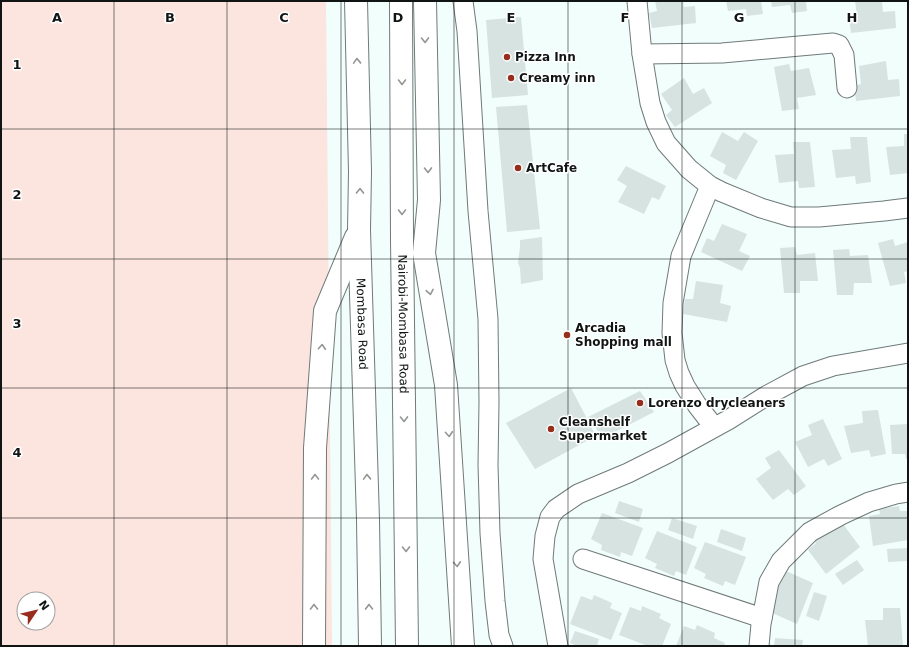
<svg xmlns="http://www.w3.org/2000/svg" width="909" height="647" viewBox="0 0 909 647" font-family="'DejaVu Sans',sans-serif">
	<rect width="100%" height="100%" fill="#f1fefc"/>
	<path fill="#fce4df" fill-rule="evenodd" d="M1,1H326L332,646H1ZM24,599H48V623H24Z"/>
	<g fill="#d6e3e1">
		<path d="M655,1H683L684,7L695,6L696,23L652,28L649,13L657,11Z"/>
		<path d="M726,1H761L763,14L747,16L746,9L728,11Z"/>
		<path d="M771,1H806L807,11L792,13L790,5L772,7Z"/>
		<path d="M855,1H882L883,12L895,11L896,28L851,33L849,18L857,16Z"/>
		<path d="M521,17L528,95L492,98L486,20Z"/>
		<path d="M886,61L888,80L899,79L900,96L856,101L854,86L861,84L859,66Z"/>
		<path d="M789,64L791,71L809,68L816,95L797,98L799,109L782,111L774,67Z"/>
		<path d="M684,78L693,94L704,88L712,103L675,127L666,115L672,110L661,94Z"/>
		<path d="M527,105L540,229L507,232L496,107Z"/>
		<path d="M722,132L738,141L744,132L758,141L736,180L723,173L726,165L710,156Z"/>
		<path d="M904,134H908V173L890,175L886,147L904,146Z"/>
		<path d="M850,137H867L871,182L856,184L855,176L836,178L832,150L851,149Z"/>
		<path d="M793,142H810L815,187L799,188L798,181L779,183L775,155L794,154Z"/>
		<path d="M626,166L666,186L659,200L652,197L644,214L618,202L627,186L617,180Z"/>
		<path d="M722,224L747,234L739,251L750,256L742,271L701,252L707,238L714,241Z"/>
		<path d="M542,237L543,280L521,284L520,268L518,263L520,247V240Z"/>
		<path d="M893,239L895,246L908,242V271L904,272L906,283L890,286L878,243Z"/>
		<path d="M795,247L797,255L815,253L818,281H800V293H784L780,248Z"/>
		<path d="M849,249L850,256L868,255L872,283H854L853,295H837L833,250Z"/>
		<path d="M696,281L723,285L720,303L731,306L727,322L683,314L685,299H693Z"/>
		<path d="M571,388L596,436L535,469L506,423Z"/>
		<path d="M640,391L654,412L603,438L588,417Z"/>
		<path d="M878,410L886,454L871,457L869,450L851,453L844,426L863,423L862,411Z"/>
		<path d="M823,419L842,459L828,466L824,459L808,467L795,442L812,435L808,425Z"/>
		<path d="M908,424V459H906L905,454H892L890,425Z"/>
		<path d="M779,450L806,486L794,495L788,489L773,500L756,479L771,468L765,458Z"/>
		<path d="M619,501L643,509L639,522L615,513Z"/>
		<path d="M899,506L900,511H908V540L873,546L869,516L880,514L879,509Z"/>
		<path d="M602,513L643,528L632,556L621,552L620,557L601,550L602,545L591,539Z"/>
		<path d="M672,518L697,526L693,539L668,530Z"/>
		<path d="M843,524L860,547L826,574L808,550L816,543L813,539L829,527L832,531Z"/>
		<path d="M721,529L746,538L742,551L717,542Z"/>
		<path d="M657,531L697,547L686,575L676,571L674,576L655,568L657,564L645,558Z"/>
		<path d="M705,542L746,557L735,585L725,581L723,586L704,578L706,574L694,568Z"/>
		<path d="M908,548V561L888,562L887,549Z"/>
		<path d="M857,560L864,570L843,585L835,574Z"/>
		<path d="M786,571L813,583L797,624L770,612L776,581L780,583Z"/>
		<path d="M814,592L827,596L819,621L806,616Z"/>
		<path d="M594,595L612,603L610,608L622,613L611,640L570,624L581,596L592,600Z"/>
		<path d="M642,606L661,614L659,618L671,624L662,646H648L619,635L630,607L641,611Z"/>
		<path d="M883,608H900L903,646H868L865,620H883Z"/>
		<path d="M697,625L715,633L714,638L725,643L724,646H676L684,626L695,630Z"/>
		<path d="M575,631L599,639L597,646H578L570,643Z"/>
		<path d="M775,638L803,640L802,646H774Z"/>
	</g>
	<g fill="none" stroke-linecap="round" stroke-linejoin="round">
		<g stroke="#6f7a79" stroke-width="21">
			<g id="street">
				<path d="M463,1L467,31L478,211L488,319L489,402L488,465L490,533L495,601L499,635L503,646"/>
				<path d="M637,1L642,54L650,103L656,122L666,143L689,169L710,186L722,192L761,208L791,217H819L884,211L908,208"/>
				<path d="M642,54L722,53L833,43L839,45L844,55L847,88"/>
				<path d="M710,186L681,256L673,303L672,333L675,360L679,373L685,386L697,405L714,427"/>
				<path d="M583,559L762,618"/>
				<path d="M558,646L543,559L545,536L550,517L556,509L578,494L628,473L668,453L728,420L766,396L803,376L833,366L908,353"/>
				<path d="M759,646L761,624L769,582L781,561L810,532L841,515L869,502L896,494L908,492"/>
			</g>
		</g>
		<g stroke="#6f7a79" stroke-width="24">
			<g id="highway">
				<path id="s1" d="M356,1L360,172L359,230L368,520L370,646"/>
				<path id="s2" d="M401,1L402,240L407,646"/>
				<path d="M425,1L429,200L424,253L446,385L463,646"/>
				<path d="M314,646L315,448L325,311L356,237"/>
			</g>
		</g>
		<use href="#street" stroke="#fff" stroke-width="19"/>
		<use href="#highway" stroke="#fff" stroke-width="22"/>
	</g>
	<defs><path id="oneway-chevron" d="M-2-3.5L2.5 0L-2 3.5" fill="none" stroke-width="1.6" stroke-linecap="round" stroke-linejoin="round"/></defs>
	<g stroke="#939695">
		<use href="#oneway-chevron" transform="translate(425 40) rotate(89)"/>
		<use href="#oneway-chevron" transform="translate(357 61) rotate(-92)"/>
		<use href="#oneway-chevron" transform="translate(402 82) rotate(90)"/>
		<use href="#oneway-chevron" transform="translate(428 170) rotate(89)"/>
		<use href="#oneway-chevron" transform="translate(360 191) rotate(-89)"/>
		<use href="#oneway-chevron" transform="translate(402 212) rotate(90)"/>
		<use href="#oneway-chevron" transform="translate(430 292) rotate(80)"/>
		<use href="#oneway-chevron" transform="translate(322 347) rotate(-86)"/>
		<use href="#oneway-chevron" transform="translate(404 419) rotate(89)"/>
		<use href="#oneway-chevron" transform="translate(449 434) rotate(86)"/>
		<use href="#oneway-chevron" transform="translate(315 477) rotate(-90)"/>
		<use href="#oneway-chevron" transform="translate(367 477) rotate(-92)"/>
		<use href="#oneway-chevron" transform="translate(406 549) rotate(89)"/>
		<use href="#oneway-chevron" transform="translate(457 564) rotate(86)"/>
		<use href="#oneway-chevron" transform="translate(314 607) rotate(-90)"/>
		<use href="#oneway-chevron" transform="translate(369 607) rotate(-91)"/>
	</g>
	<path fill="none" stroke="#101514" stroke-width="1" stroke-opacity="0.55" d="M114,1V646M227,1V646M341,1V646M454,1V646M568,1V646M682,1V646M795,1V646M1,129H908M1,259H908M1,388H908M1,518H908"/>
	<g fill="#972e1d" stroke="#fff" stroke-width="1.5">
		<circle cx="507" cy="57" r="4"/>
		<circle cx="511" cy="78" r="4"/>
		<circle cx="518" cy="168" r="4"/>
		<circle cx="567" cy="335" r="4"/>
		<circle cx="640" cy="403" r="4"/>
		<circle cx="551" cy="429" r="4"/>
	</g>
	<g text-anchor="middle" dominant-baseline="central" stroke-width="3" stroke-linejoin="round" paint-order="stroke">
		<g font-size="12" font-weight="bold" fill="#101514" stroke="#fff" text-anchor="start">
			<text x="515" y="57">Pizza Inn</text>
			<text x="519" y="78">Creamy inn</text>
			<text x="526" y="168">ArtCafe</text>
			<text x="575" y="328">Arcadia<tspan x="575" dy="14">Shopping mall</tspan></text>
			<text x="648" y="403">Lorenzo drycleaners</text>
			<text x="559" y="422">Cleanshelf<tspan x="559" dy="14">Supermarket</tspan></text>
		</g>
		<g font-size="12" fill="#101514" stroke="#fff">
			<text stroke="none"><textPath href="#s1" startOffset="323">Mombasa Road</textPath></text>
			<text stroke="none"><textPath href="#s2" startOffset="323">Nairobi-Mombasa Road</textPath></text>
		</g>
	</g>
	<g font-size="13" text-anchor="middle" font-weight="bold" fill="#101514" stroke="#fff" stroke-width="3" stroke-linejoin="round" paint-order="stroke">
		<text x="57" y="22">A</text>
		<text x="170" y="22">B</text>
		<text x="284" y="22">C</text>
		<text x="398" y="22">D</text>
		<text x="511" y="22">E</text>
		<text x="625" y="22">F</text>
		<text x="739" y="22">G</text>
		<text x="852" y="22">H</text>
		<text x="17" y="69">1</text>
		<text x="17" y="199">2</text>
		<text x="17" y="328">3</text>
		<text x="17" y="457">4</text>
	</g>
	<rect width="909" height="647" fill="none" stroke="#101514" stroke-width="4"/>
	<g transform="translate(36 611) rotate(55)"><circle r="19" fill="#ffffff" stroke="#9fa1a1"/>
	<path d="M0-3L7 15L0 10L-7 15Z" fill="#972e1d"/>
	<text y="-6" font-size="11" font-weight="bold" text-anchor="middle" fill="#101514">N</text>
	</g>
</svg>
